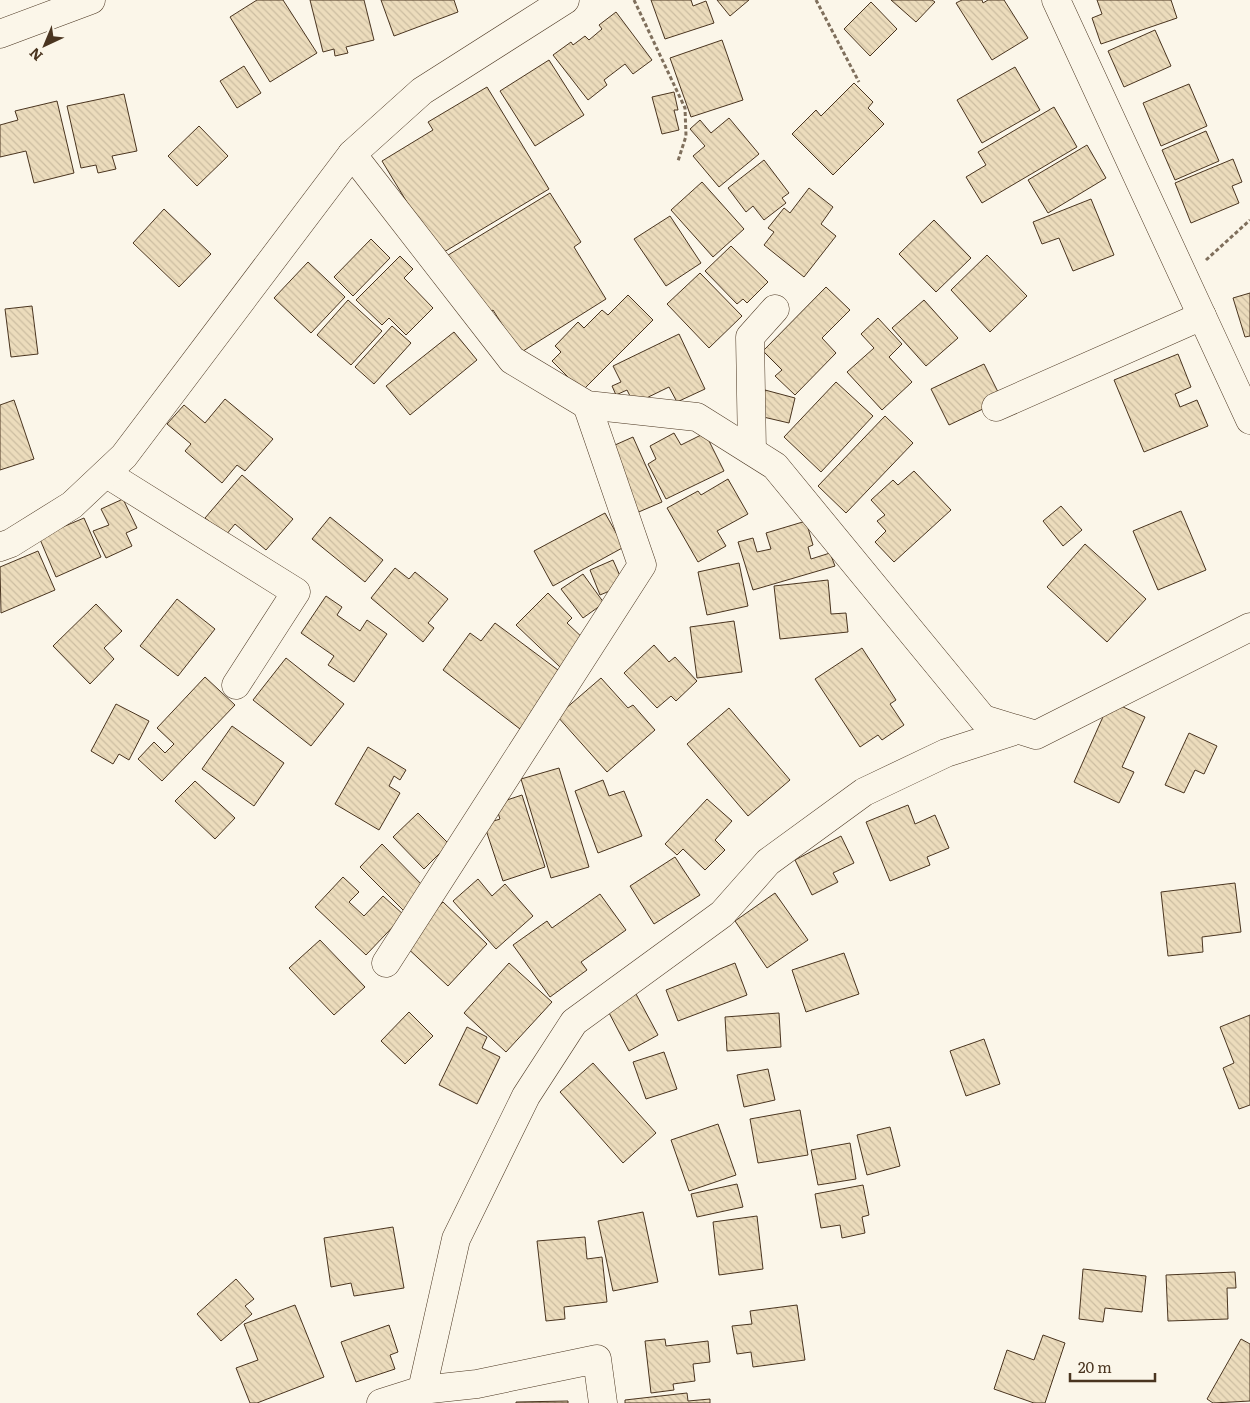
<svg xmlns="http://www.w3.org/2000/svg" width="1250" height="1403" viewBox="0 0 1250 1403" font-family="Literata,serif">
	<defs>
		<pattern id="building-back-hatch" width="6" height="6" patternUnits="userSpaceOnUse" patternTransform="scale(1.25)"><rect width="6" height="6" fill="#ecdcbc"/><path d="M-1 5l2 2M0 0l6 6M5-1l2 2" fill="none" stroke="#ccbda1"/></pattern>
	</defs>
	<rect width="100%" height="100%" fill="#fbf6e9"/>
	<g fill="url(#building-back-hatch)" stroke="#4a3520">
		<path d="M257,0H283L317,53L270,82L230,17Z"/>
		<path d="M310,0H364L374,40L346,47L348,53L335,56L334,49L323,52Z"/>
		<path d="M381,0H454L458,12L394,36Z"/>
		<path d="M651,0H691L693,6L706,1L714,23L665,39Z"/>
		<path d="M717,0H749L730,16Z"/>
		<path d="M891,0H932L935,2L916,22Z"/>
		<path d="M962,0H982L983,3L988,0H1004L1028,38L992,60L956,3Z"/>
		<path d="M1097,0H1171L1177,18L1101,44L1092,18L1102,14Z"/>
		<path d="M871,2L897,29L870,56L844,29Z"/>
		<path d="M616,12L652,60L633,74L625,64L604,80L607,85L588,100L553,55L571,42L573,45L585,36L589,40L602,29L599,25Z"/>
		<path d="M1155,30L1171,66L1124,87L1108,51Z"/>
		<path d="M722,40L743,100L691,117L670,58Z"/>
		<path d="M549,60L584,115L535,146L500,91Z"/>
		<path d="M244,66L261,93L237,108L220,81Z"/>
		<path d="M1015,67L1040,110L982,143L957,100Z"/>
		<path d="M854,83L873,102L868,108L884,124L833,175L792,134L816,110L821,116Z"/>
		<path d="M1189,84L1207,126L1161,146L1143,103Z"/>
		<path d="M487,87L549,189L439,255L382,161L433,130L428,122Z"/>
		<path d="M674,92L678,110H674L679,130L662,134L652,97Z"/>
		<path d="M124,94L137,151L112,156L116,169L98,173L96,165L81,168L67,106Z"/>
		<path d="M57,101L74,173L34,183L26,151L0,157V125L18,120L15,111Z"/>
		<path d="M1054,107L1077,147L982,203L966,177L986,165L978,152Z"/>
		<path d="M729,118L759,154L719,187L693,156L705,146L690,129L700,120L711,133Z"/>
		<path d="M199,126L228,156L197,186L168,156Z"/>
		<path d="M1206,131L1219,161L1175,180L1162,150Z"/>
		<path d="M1087,145L1106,178L1048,213L1028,180Z"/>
		<path d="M1233,159L1242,182L1232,186L1239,203L1191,223L1175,183Z"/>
		<path d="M764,160L789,193L782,198L786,203L764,220L753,206L746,212L728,188Z"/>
		<path d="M702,182L744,229L713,257L671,210Z"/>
		<path d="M809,188L833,207L821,224L836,236L804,277L764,245L774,232L768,228L784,208L790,213Z"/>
		<path d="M550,193L581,242L574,247L606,299L520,353L493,310L487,314L445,257Z"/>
		<path d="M1091,199L1114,255L1073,271L1059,238L1042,244L1033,222Z"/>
		<path d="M164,209L211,254L179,287L133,243Z"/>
		<path d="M670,216L701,263L666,286L634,239Z"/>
		<path d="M934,220L971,258L936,292L899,254Z"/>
		<path d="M371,239L390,258L353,296L334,277Z"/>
		<path d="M731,246L768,282L747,303L743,299L737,304L705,271Z"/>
		<path d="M987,255L1027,296L990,332L951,290Z"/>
		<path d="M400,256L413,269L404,278L433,308L406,335L389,318L382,325L356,300Z"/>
		<path d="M308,262L345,297L311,333L274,298Z"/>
		<path d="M700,273L742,316L709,348L667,304Z"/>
		<path d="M826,287L850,310L822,338L836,353L795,395L775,376L782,370L763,351Z"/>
		<path d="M1250,293V336L1245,337L1233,298Z"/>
		<path d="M628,295L653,320L582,391L552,361L561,352L555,346L578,322L584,328L602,310L608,315Z"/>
		<path d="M348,300L382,331L351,365L317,335Z"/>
		<path d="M924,300L958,338L926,366L892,328Z"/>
		<path d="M32,306L38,354L11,357L5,309Z"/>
		<path d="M878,318L902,344L889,357L912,382L882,410L847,372L874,348L861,334Z"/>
		<path d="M392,326L411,343L374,384L355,367Z"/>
		<path d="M454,332L477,360L410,415L386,386Z"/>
		<path d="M679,334L705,389L677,402L669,387L634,404L627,390L616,395L612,386L621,382L613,366Z"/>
		<path d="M1178,354L1191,387L1175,394L1180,407L1197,400L1208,426L1144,452L1114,380Z"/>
		<path d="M984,364L1002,400L949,425L931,389Z"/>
		<path d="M836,382L873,416L821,472L784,437Z"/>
		<path d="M765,390L795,398L789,423L759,416Z"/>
		<path d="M225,399L273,439L245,471L237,465L222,483L185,451L191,444L167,424L184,405L205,423Z"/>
		<path d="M14,400L34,459L0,470V405Z"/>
		<path d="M885,416L913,443L846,513L818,486Z"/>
		<path d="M674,433L681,445L705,433L724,471L666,499L648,464L656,459L650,446Z"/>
		<path d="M633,437L662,502L634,514L606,449Z"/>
		<path d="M914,471L951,510L894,562L875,542L886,531L877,521L885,515L871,500L893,480L898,485Z"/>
		<path d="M242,475L293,519L266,550L235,524L226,535L205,518Z"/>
		<path d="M728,479L748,514L717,531L726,546L698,562L667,508L698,491L701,495Z"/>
		<path d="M123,499L137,528L126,533L132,546L106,558L93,531L109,525L101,509Z"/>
		<path d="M1061,506L1082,530L1063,546L1043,521Z"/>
		<path d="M1181,511L1206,570L1158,590L1133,531Z"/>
		<path d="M605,513L624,547L553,586L534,551Z"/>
		<path d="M330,517L383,560L365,582L312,539Z"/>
		<path d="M84,518L101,557L56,577L39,537Z"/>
		<path d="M806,521L813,545L808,547L811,559L830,553L835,566L753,590L738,542L753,538L757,552L771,549L766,533Z"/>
		<path d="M1085,544L1146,599L1107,642L1047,587Z"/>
		<path d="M38,551L55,590L1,613L0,567Z"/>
		<path d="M613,560L624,585L600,595L590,570Z"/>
		<path d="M739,563L748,606L707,615L698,572Z"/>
		<path d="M395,568L409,579L415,572L448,599L428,623L434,628L423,642L371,598Z"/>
		<path d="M583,574L604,603L583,618L561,589Z"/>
		<path d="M828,580L831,614L846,613L848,632L780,639L774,586Z"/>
		<path d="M548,593L572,618L567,623L586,641L560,667L516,625Z"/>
		<path d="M326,596L342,607L337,615L360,631L367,620L387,634L354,682L328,665L334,656L301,633Z"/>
		<path d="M177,599L215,629L178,676L140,646Z"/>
		<path d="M96,604L122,631L104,648L114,659L90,684L53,646Z"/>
		<path d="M734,621L742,672L697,678L690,627Z"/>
		<path d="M495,623L562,673L520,729L443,670L470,633L481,641Z"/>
		<path d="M654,645L669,662L675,657L697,681L676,701L671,696L657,708L624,673Z"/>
		<path d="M862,648L896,700L890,704L904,725L882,740L878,735L860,747L815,679Z"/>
		<path d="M286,658L344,704L311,746L253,700Z"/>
		<path d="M205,677L235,705L162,781L138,759L154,742L165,753L174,744L157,728Z"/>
		<path d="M601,678L628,708L633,705L655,730L607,772L557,716Z"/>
		<path d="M1110,701L1145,717L1122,767L1134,772L1119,803L1074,782Z"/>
		<path d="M116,704L149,721L129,760L119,754L113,764L91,751Z"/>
		<path d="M729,708L790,780L748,816L687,744Z"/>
		<path d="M232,726L284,763L254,806L202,769Z"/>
		<path d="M1189,733L1217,746L1204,774L1195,770L1184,793L1165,785Z"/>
		<path d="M368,747L406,770L400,780L394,776L389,786L400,793L379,830L335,804Z"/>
		<path d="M559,768L589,867L551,878L521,779Z"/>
		<path d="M603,780L609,796L624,791L642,836L598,853L575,791Z"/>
		<path d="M195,781L235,818L215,839L175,801Z"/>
		<path d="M522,795L545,867L503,881L484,824L500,819L495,804Z"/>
		<path d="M707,799L732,821L715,840L725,850L705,870L683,849L677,855L665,844Z"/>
		<path d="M908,805L915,824L935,815L949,848L927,857L930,865L890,881L866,822Z"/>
		<path d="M418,813L449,844L424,869L393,837Z"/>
		<path d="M841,836L854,863L833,873L838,882L812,895L795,860Z"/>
		<path d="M382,844L426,889L404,911L360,867Z"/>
		<path d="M675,857L700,895L654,924L630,886Z"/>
		<path d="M343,877L359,892L349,902L364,916L383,896L404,915L366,955L315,907Z"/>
		<path d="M478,879L492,896L505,884L533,916L496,949L453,901Z"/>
		<path d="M1235,883L1241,932L1202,937L1203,952L1168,956L1161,892Z"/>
		<path d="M775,893L808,940L767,968L735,921Z"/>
		<path d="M600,894L626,930L581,962L587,970L550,997L513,945L547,921L552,928Z"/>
		<path d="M443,902L487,944L448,986L403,944Z"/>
		<path d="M320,940L365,987L334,1015L289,968Z"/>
		<path d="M844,953L859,994L806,1012L792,970Z"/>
		<path d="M509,963L552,1002L506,1052L464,1013Z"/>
		<path d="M735,963L747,995L678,1021L666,990Z"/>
		<path d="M636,994L658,1035L629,1051L607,1009Z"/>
		<path d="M409,1012L433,1036L405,1064L381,1041Z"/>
		<path d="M779,1013L781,1047L727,1051L725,1017Z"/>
		<path d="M1250,1015V1105L1239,1109L1223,1068L1234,1063L1220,1027Z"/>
		<path d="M467,1027L487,1037L482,1048L500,1057L477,1104L439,1085Z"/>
		<path d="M984,1039L1000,1084L966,1096L950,1051Z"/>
		<path d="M664,1052L677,1089L646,1099L633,1062Z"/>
		<path d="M593,1063L656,1133L623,1163L560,1092Z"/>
		<path d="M768,1069L775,1100L744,1107L737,1075Z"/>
		<path d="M800,1110L808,1155L758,1163L750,1119Z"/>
		<path d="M718,1124L736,1175L689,1191L671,1140Z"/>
		<path d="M890,1127L900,1166L867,1175L857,1135Z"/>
		<path d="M850,1143L856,1179L818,1185L811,1150Z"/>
		<path d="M737,1184L743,1207L697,1217L691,1194Z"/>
		<path d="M863,1185L869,1215L862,1217L865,1233L842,1238L840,1225L821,1228L815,1194Z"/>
		<path d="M643,1212L658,1282L613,1291L598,1221Z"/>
		<path d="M757,1216L763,1269L719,1275L713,1222Z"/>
		<path d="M393,1227L404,1288L354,1296L351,1283L331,1287L324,1238Z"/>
		<path d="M585,1237L587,1259L602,1257L607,1302L564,1307L565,1319L546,1321L537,1241Z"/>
		<path d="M1083,1269L1146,1276L1142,1312L1105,1308L1103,1322L1079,1319Z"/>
		<path d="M1235,1272L1236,1288H1227L1228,1319L1168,1321L1166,1275Z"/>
		<path d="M236,1279L254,1299L245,1306L252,1314L221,1341L197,1314Z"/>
		<path d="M295,1305L324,1377L257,1403H250L236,1368L258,1360L244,1324Z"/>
		<path d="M797,1305L805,1360L753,1367L751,1352L737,1354L732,1326L752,1324L750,1311Z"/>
		<path d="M389,1325L398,1352L390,1355L395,1369L356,1382L341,1342Z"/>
		<path d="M1043,1335L1065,1343L1045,1403H1034L994,1389L1007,1350L1034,1360Z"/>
		<path d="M665,1339L666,1346L708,1341L710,1362L693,1364L695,1381L673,1384L674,1390L651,1393L645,1341Z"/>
		<path d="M1241,1339L1250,1344V1401L1213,1403L1207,1399Z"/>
		<path d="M687,1393L688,1401L710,1399V1403H625V1400Z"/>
		<path d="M568,1401V1403H516V1402Z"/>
	</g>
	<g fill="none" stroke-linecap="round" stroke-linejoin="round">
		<g stroke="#4a3520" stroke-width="29">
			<g id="minor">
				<path d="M1056,0L1250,420"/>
				<path d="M352,154L512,360L587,405L697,417L775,466L983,719L1036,735L1250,627"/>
				<path d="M996,407L1202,316"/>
				<path d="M752,451L750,337L775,309"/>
				<path d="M107,474L296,592L236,685"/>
				<path d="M0,547L11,543L72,505L124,456L352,154L422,91L565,0"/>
				<path d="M386,963L642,565L587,405"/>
				<path d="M422,1390L456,1239L526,1096L574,1022L722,914L768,862L864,792L946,753L1017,730"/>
				<path d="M381,1403L422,1390L477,1384L597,1359L603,1403"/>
			</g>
		</g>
		<g stroke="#4a3520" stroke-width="29">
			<path id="major" d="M0,34L91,0"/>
		</g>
		<g stroke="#7f6f5c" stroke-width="3" stroke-dasharray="4 2.5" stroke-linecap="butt">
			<path d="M634,0L685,108L686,136L678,161"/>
			<path d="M816,0L859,82"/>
			<path d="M1206,260L1250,220"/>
		</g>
		<use href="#minor" stroke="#fbf6e9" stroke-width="28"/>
		<use href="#major" stroke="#fbf6e9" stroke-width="28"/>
	</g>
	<g transform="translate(45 45) rotate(224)" stroke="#fbf6e9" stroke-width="4" paint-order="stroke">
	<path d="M0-4L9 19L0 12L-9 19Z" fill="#4a3520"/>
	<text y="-8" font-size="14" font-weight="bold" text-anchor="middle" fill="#4a3520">N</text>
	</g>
	<path d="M1070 1373v8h85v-8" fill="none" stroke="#4a3520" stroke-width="2.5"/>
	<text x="1078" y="1373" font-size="15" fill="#4a3520" stroke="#fbf6e9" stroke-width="4" paint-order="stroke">20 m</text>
</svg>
